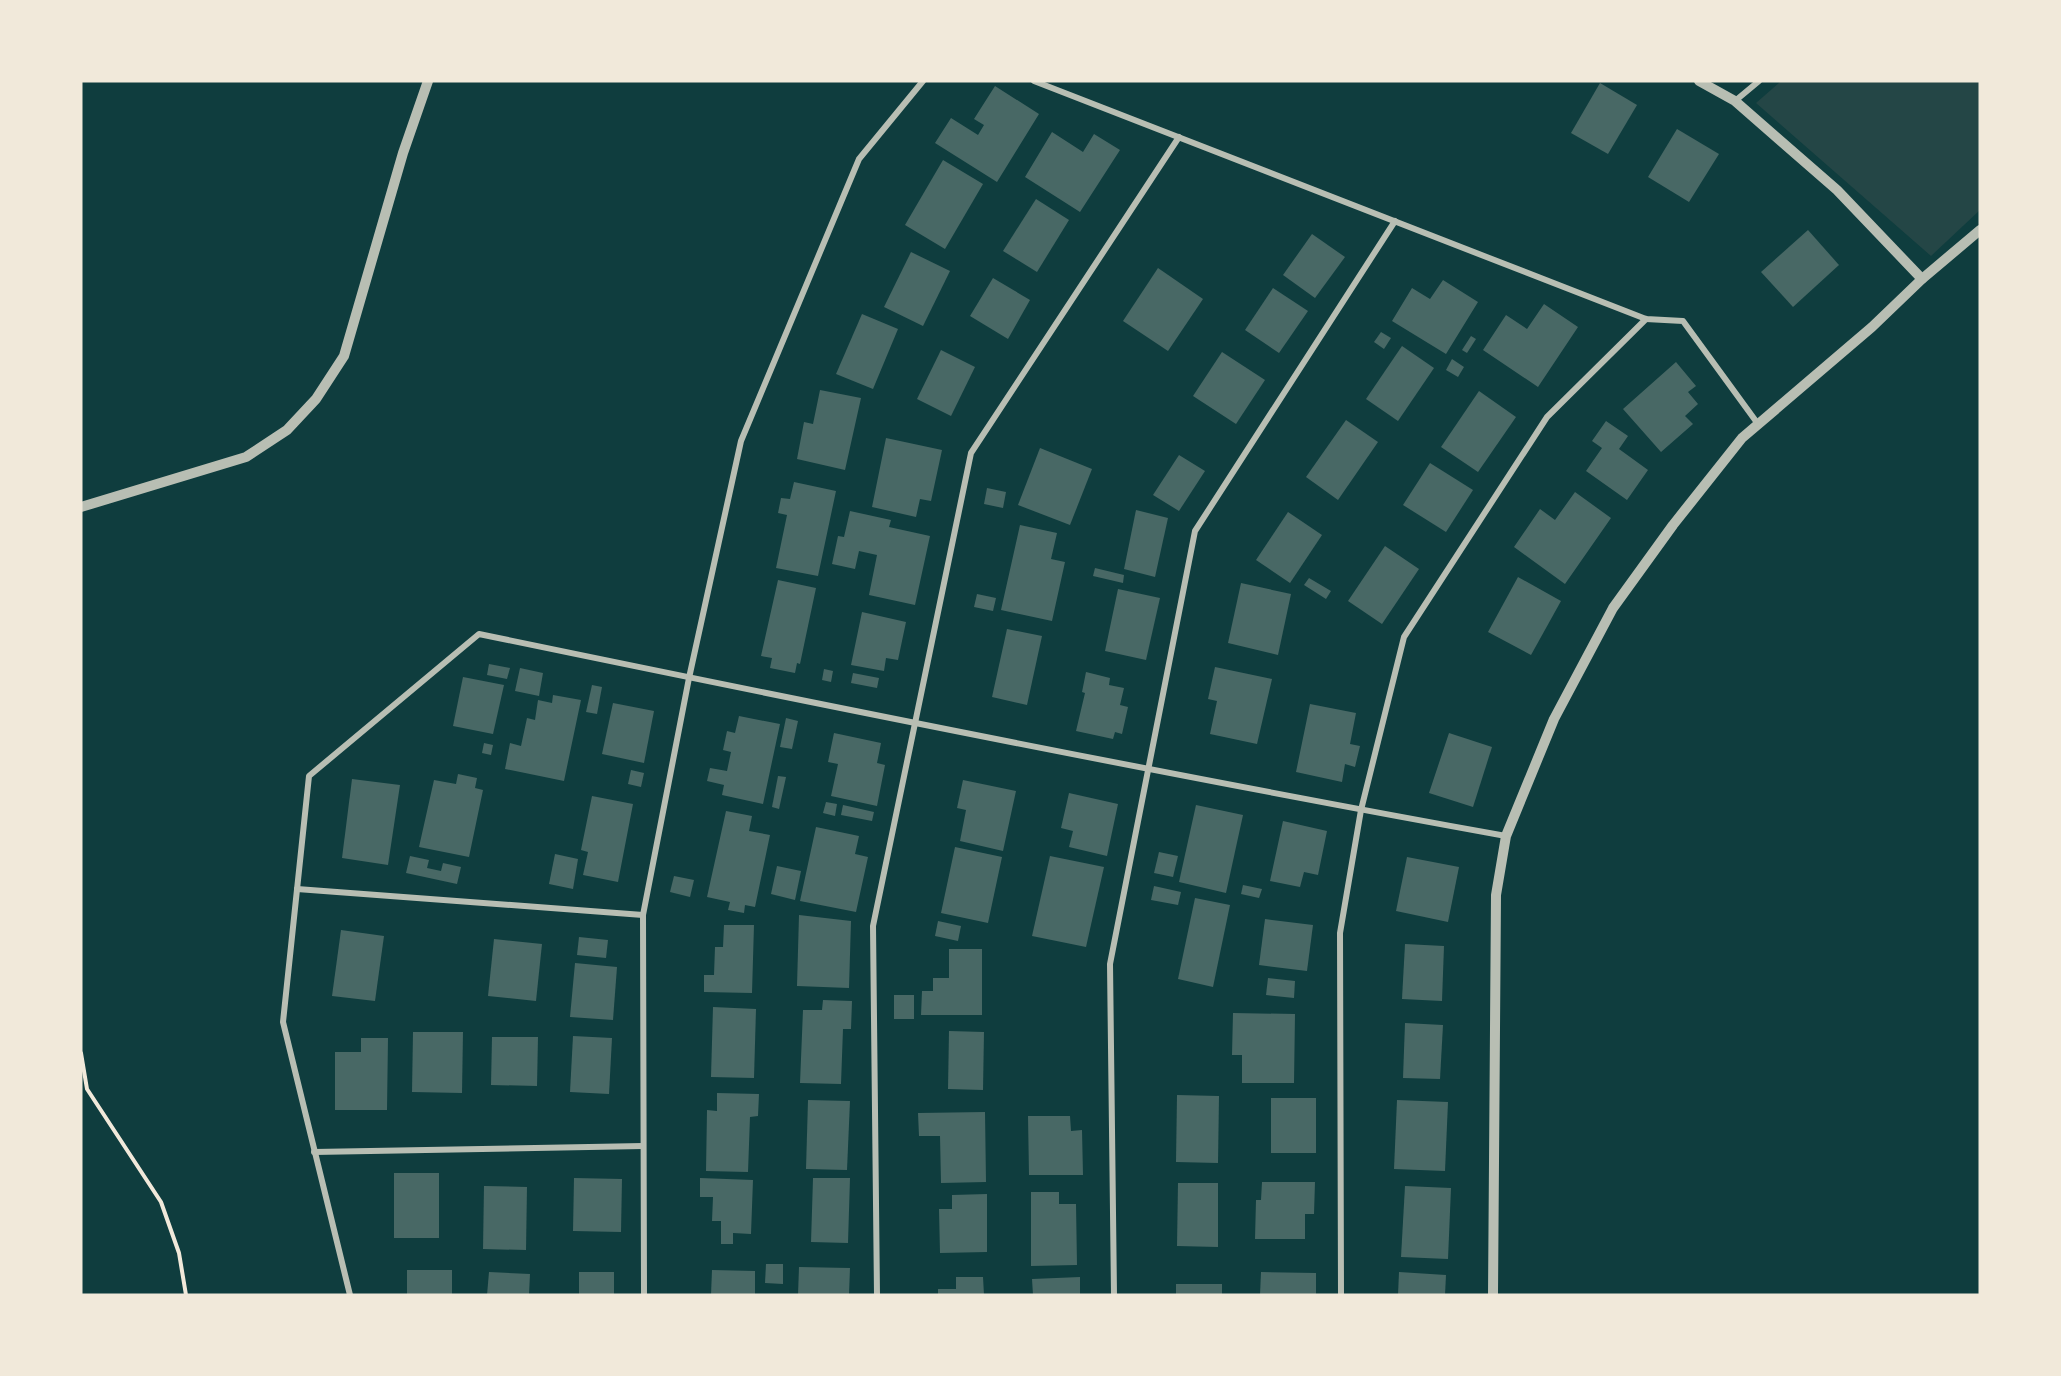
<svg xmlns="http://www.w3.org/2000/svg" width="2061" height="1376" viewBox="0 0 2061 1376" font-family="'Space Grotesk',sans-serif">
	<rect width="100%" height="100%" fill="#0f3d3e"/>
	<path fill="#244646" d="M1781,81H1980V210L1931,256L1756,103Z"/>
	<g fill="#486865">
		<path d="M1600,83L1637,105L1608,154L1571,133Z"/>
		<path d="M995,86L1039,114L997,182L935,143L951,118L978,135L984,125L974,119Z"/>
		<path d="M1677,129L1719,154L1689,202L1648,177Z"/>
		<path d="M1052,132L1083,152L1094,134L1120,150L1080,212L1025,177Z"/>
		<path d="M943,160L983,184L945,249L905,225Z"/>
		<path d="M1036,199L1069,220L1037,272L1003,251Z"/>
		<path d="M1808,230L1839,265L1793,307L1761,272Z"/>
		<path d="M1312,234L1345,257L1315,298L1283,275Z"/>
		<path d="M911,252L950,271L923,326L884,307Z"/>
		<path d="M1158,268L1203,299L1168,351L1123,321Z"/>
		<path d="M993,278L1030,300L1008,339L970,316Z"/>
		<path d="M1443,280L1478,302L1446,354L1392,321L1412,288L1430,299Z"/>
		<path d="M1273,288L1308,311L1279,353L1245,330Z"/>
		<path d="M1544,304L1578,327L1538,387L1483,350L1506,315L1527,329Z"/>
		<path d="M862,314L898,329L873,389L836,374Z"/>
		<path d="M1381,332L1391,338L1384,349L1374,342Z"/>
		<path d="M1471,336L1476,339L1467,353L1462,350Z"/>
		<path d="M1402,346L1434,368L1398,421L1366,399Z"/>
		<path d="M941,350L975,367L951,416L917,399Z"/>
		<path d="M1222,352L1265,380L1236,424L1193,396Z"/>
		<path d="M1452,359L1464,367L1458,377L1446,370Z"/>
		<path d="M1676,362L1696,386L1688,392L1698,404L1685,416L1693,424L1661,452L1623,409Z"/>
		<path d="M820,390L861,398L845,470L797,459L804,422L813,424Z"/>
		<path d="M1479,391L1516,417L1478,472L1441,447Z"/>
		<path d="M1346,420L1378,442L1338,500L1306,477Z"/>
		<path d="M1606,421L1628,436L1619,449L1648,470L1627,500L1586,471L1602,448L1592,441Z"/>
		<path d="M886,438L942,450L931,501L920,499L916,517L872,507Z"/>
		<path d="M1040,448L1092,469L1070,525L1018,505Z"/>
		<path d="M1179,455L1205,471L1179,511L1153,495Z"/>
		<path d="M1430,463L1473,490L1446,532L1403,505Z"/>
		<path d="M794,482L836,491L818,576L776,568L787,515L778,513L781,498L790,499Z"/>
		<path d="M987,488L1006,492L1003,508L984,504Z"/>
		<path d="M1575,492L1611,518L1565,584L1514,547L1540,509L1555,520Z"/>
		<path d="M1136,510L1168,518L1155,577L1124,569Z"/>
		<path d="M850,511L891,520L889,527L930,536L915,605L869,595L877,555L859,551L855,569L832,564L838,536L844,537Z"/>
		<path d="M1288,512L1322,535L1290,583L1256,560Z"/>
		<path d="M1020,525L1057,533L1051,559L1065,562L1052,621L1001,610Z"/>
		<path d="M1385,546L1419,569L1382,624L1348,601Z"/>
		<path d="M1095,568L1124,575L1123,583L1093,576Z"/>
		<path d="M1518,577L1561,601L1531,655L1488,632Z"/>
		<path d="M1309,578L1331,591L1326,599L1304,585Z"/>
		<path d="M778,580L816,588L800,664L797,663L795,673L770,668L772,658L761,656Z"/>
		<path d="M1241,583L1291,594L1278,655L1228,643Z"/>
		<path d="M1118,589L1160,598L1146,660L1105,651Z"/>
		<path d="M977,594L996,598L993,611L974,607Z"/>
		<path d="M862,612L906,622L898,660L886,658L884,671L851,665Z"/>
		<path d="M1007,629L1042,636L1027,705L992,697Z"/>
		<path d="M489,664L510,668L507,679L487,675Z"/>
		<path d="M1215,667L1272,679L1257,744L1210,734L1217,701L1208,699Z"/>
		<path d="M520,668L543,673L539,696L515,691Z"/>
		<path d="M824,669L833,671L831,682L822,680Z"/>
		<path d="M1086,672L1110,678L1109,685L1124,688L1120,705L1128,707L1122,734L1115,732L1113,739L1076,731L1085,693L1082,692Z"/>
		<path d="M853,673L879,678L877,688L851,683Z"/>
		<path d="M463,677L504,685L493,734L453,726Z"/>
		<path d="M592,685L602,687L597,714L586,712Z"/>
		<path d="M553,695L581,700L564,781L505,769L510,743L521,746L527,718L535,720L538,700L552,703Z"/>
		<path d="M613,703L654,711L644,763L602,754Z"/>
		<path d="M1310,704L1356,713L1350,744L1360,746L1355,767L1345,764L1342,782L1296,772Z"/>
		<path d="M739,716L780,724L763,804L722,795L724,785L707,781L710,768L727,771L731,752L723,750L727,731L735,733Z"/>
		<path d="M786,718L798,721L792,749L780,747Z"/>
		<path d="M834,733L881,743L877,763L885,765L877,806L831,796L838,764L828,762Z"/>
		<path d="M1449,733L1492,747L1473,807L1429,793Z"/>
		<path d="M484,743L493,745L491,755L482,753Z"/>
		<path d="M631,770L644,773L641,787L628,784Z"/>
		<path d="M458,774L477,778L475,788L483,790L469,857L419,847L434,780L456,784Z"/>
		<path d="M778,776L786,777L779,809L772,807Z"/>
		<path d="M352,779L400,785L388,865L342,858Z"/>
		<path d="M963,780L1016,791L1003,851L960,841L966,810L957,808Z"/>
		<path d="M1069,793L1118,804L1107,856L1069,847L1073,831L1061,828Z"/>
		<path d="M592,796L633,804L618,882L583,875L588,852L581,850Z"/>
		<path d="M826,802L837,804L835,816L823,813Z"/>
		<path d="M843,805L874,812L872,821L841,815Z"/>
		<path d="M1196,805L1243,815L1226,893L1179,882Z"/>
		<path d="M726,811L752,816L749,831L770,835L755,907L745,905L744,913L728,910L730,902L707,897Z"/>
		<path d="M1283,821L1327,831L1318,875L1304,872L1300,887L1270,881Z"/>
		<path d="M816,827L859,836L855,854L868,857L856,912L800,901Z"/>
		<path d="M955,847L1002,857L988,923L941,913Z"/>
		<path d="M1159,852L1178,856L1173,877L1154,873Z"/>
		<path d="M555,854L578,859L573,889L549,884Z"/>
		<path d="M410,856L429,860L427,868L441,871L443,863L461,867L457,884L406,873Z"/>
		<path d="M1050,856L1104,867L1086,947L1032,936Z"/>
		<path d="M1407,857L1459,867L1448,922L1396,911Z"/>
		<path d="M777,866L801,871L795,900L771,894Z"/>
		<path d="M674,876L694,880L690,897L670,892Z"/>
		<path d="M1243,885L1262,889L1259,898L1241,894Z"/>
		<path d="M1154,886L1181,892L1178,905L1151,900Z"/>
		<path d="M1195,898L1230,905L1213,987L1178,979Z"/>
		<path d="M799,915L851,921L849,988L797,986Z"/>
		<path d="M1265,919L1313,925L1307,971L1259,965Z"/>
		<path d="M938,921L961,926L958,941L935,936Z"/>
		<path d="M724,925H754L752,993L704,992V975H714L715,947H723Z"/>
		<path d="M341,930L384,936L375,1001L332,996Z"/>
		<path d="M579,937L608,940L606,958L577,955Z"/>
		<path d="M494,939L542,944L536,1001L488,996Z"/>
		<path d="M1405,944L1444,946L1442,1001L1402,999Z"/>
		<path d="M949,949H982V1015H921L922,991H933V978H949Z"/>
		<path d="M575,963L617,967L613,1020L570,1017Z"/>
		<path d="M1268,978L1295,981L1294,998L1266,995Z"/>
		<rect x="894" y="995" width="20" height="24"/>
		<path d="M823,1000L852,1001L851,1029H843L841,1084L800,1083L803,1010H822Z"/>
		<path d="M713,1007L756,1009L754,1078L711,1077Z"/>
		<path d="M1233,1013L1295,1014L1294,1083H1242V1055H1232Z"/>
		<path d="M1405,1023L1443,1025L1440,1079L1403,1078Z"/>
		<path d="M949,1031L984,1032L983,1090L948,1089Z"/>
		<path d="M413,1032H463L462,1093L412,1092Z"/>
		<path d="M573,1036L612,1038L609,1094L570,1092Z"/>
		<path d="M492,1037H538L537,1086L491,1085Z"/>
		<path d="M361,1038H388L387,1110H335V1052H361Z"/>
		<path d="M717,1093L759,1094L758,1116L750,1117L748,1172L706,1171L707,1110L717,1111Z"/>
		<path d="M1177,1095L1219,1096L1218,1163L1176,1162Z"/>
		<rect x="1271" y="1098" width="45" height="55"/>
		<path d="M808,1100L850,1101L847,1170L806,1169Z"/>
		<path d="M1397,1100L1448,1102L1445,1171L1394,1169Z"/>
		<path d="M985,1112L986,1182L941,1183L940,1136H919L918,1113Z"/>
		<path d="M1028,1116H1070L1071,1131L1082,1130L1083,1175H1029Z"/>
		<rect x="394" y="1173" width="45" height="65"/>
		<path d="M574,1178L622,1179L621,1232L573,1231Z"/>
		<path d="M700,1178L753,1180L751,1234L733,1233V1244H721V1221H712L713,1197H700Z"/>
		<path d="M813,1178H850L848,1243L811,1242Z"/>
		<path d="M1262,1182H1315L1314,1214H1305V1239H1255L1256,1200H1261Z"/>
		<path d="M1178,1183H1218V1247L1177,1246Z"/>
		<path d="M484,1186L527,1187L526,1250L483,1249Z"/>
		<path d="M1405,1186L1451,1188L1448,1259L1401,1257Z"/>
		<path d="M1031,1192H1059V1204H1076L1077,1265L1031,1266Z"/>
		<path d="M987,1194V1252L940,1253L939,1209H952V1195Z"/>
		<path d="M766,1264H783V1284L765,1283Z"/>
		<path d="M799,1267L850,1268L849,1295H798Z"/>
		<rect x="407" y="1270" width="45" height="25"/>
		<path d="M712,1270L755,1271V1295H711Z"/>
		<path d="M489,1272L530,1274L529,1295H487Z"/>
		<rect x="579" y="1272" width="35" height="23"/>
		<path d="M1261,1272L1316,1273V1295H1260Z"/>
		<path d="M1399,1272L1446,1275L1445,1295H1398Z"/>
		<path d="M956,1277H983L984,1295H938V1289H956Z"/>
		<path d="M1080,1277V1295H1033L1032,1279Z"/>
		<rect x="1176" y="1284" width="46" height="11"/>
	</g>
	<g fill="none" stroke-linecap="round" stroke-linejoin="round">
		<path stroke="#f1e9da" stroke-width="4" d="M81,1053L87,1089L161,1202L179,1253L186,1295"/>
		<g stroke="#b8beb3" stroke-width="6">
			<path d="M1034,81L1646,319L1683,321L1758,424"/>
			<path d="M1735,101L1759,81"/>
			<path d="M297,889L643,915"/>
			<path d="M314,1152L643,1146"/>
			<path d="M350,1295L283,1022L309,776L479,634C821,705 1163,774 1506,836"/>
			<path d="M644,1295L643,915L689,678L741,441L859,159L923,81"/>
			<path d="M877,1295L873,926L971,453L1179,137"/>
			<path d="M1114,1295L1110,964L1195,531L1395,221"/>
			<path d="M1341,1295L1340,933L1361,810L1404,637L1547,417L1646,319"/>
		</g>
		<g stroke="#b8beb3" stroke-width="10">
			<path d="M1699,81L1735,101L1837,190L1922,279"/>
			<path d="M81,507L246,457L287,430L316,399L344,356L403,153L428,81"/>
			<path d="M1493,1295L1496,895L1506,836L1554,719L1613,608L1673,525L1742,438L1872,327L1922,279L1980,230"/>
		</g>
	</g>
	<rect width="2061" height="1376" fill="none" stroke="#f1e9da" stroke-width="165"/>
</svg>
